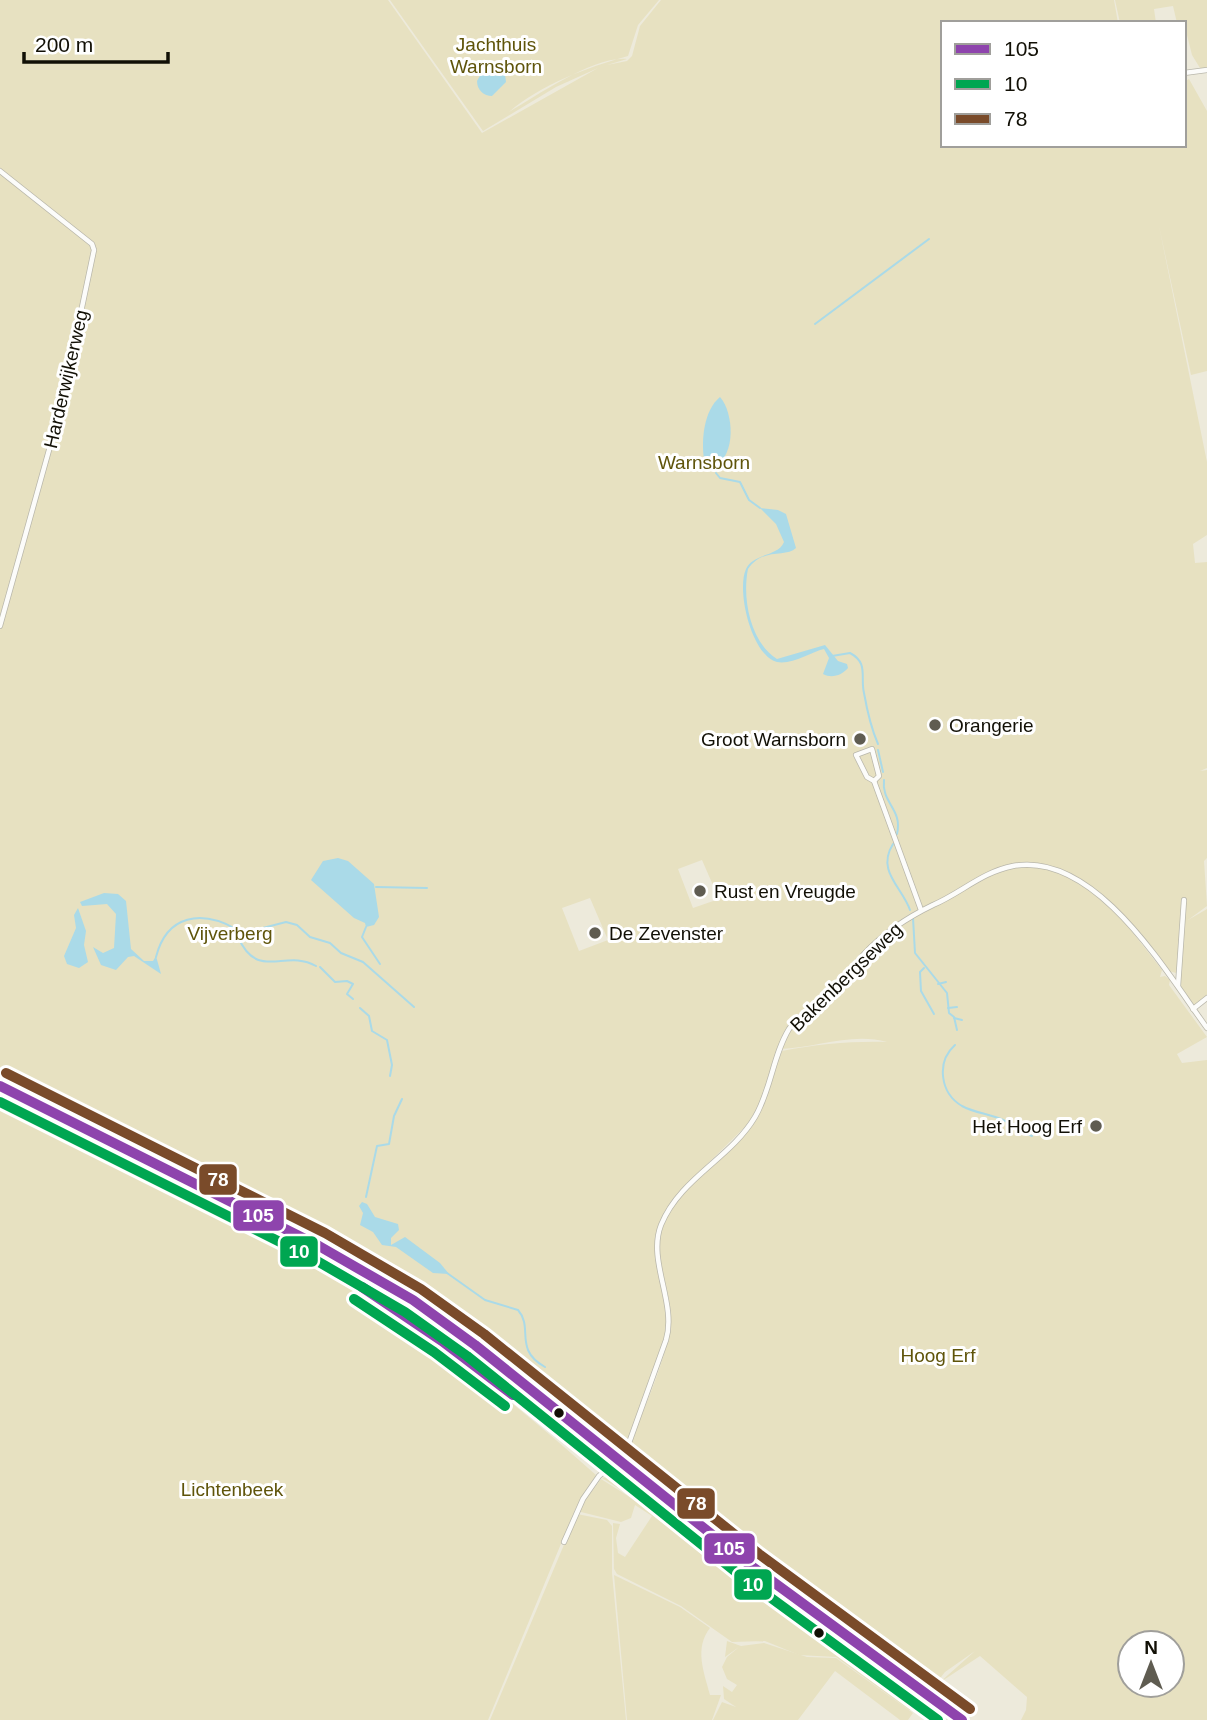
<svg xmlns="http://www.w3.org/2000/svg" width="1207" height="1720" viewBox="0 0 1207 1720" font-family="Arial,sans-serif">
	<rect width="100%" height="100%" fill="#edeadb"/>
	<g fill="#e7e1c1" fill-rule="evenodd">
		<path d="M0,0H388L482,133L598,68L556,87L483,131L390,0H659L638,25L628,56C588,67 540,85 509,112C538,95 594,56 627,59L607,65L627,61L632,56L640,26L661,0H1114L1118,23H943V145H1184V82L1189,79L1207,111V371L1191,375L1159,226L1207,462V535L1193,544L1195,563L1207,562V768L1200,771L1207,770V858L1204,861L1207,906L1188,920L1207,909V996L1193,1006L1179,988V974L1166,970L1123,920L1162,970L1160,977L1165,976L1170,980L1169,985L1207,1037L1177,1054L1182,1063L1207,1060V1720H1021L1026,1710L1027,1697L980,1656L939,1683L975,1651L945,1672L933,1687L744,1546L627,1454C640,1416 664,1367 670,1328C676,1295 648,1256 663,1223C684,1180 729,1159 754,1120C768,1100 772,1073 782,1051C817,1044 854,1041 887,1042C852,1032 816,1048 780,1049L753,1119L691,1180L660,1224L658,1244L668,1321L665,1339L624,1451L411,1283L0,1077V630L62,407L94,245L0,170ZM702,860L719,899L693,908L678,869ZM590,898L608,940L579,951L562,908ZM1130,1643H1172V1685H1130Z"/>
		<path d="M1115,0H1207V68H1200L1192,55L1184,23H1177L1173,6L1154,9L1156,23H1120Z"/>
		<path d="M0,173L91,244L92,250L60,407L0,622Z"/>
		<path d="M8,1083L238,1196L235,1201L6,1087Z"/>
		<path d="M4,1092L317,1248L411,1302L470,1348L464,1354L390,1302L312,1254L3,1095Z"/>
		<path d="M0,1099L317,1263L408,1320L461,1358L460,1362C326,1262 172,1193 24,1117L0,1103Z"/>
		<path d="M0,1105C109,1170 229,1219 338,1281C431,1335 516,1404 596,1475L575,1510L488,1720H0Z"/>
		<path d="M240,1198L406,1282L551,1397L528,1385L479,1342L382,1278L237,1202Z"/>
		<path d="M476,1349L615,1460L608,1466L469,1358Z"/>
		<path d="M627,1456L795,1587L792,1590L627,1461Z"/>
		<path d="M617,1462L926,1697L923,1702L745,1572L610,1468Z"/>
		<path d="M607,1477L686,1533L823,1639L919,1707L917,1709L637,1500L602,1478Z"/>
		<path d="M601,1479L636,1501L915,1710H909L836,1657L799,1655L765,1641L732,1642L681,1606L617,1574L614,1569L613,1523L620,1524L616,1538L618,1553L625,1557L652,1516L635,1505L631,1518L621,1522L581,1512V1506Z"/>
		<path d="M577,1514L607,1520L612,1526V1573L626,1720H490Z"/>
		<path d="M614,1575L680,1607L710,1628C694,1648 704,1672 710,1695H721L712,1720H627Z"/>
		<path d="M797,1588L933,1688L930,1691L794,1591Z"/>
		<path d="M727,1641L741,1646L764,1643L807,1657L836,1658L913,1713L908,1720H900L835,1671L798,1720H713L722,1702L736,1707L724,1699L723,1686L732,1692L737,1685L727,1679L722,1667L727,1657L739,1647L725,1657Z"/>
	</g>
	<g fill="#aadae8">
		<path d="M500,65L504,67L506,82L492,96C484,96 477,90 477,81L485,67Z"/>
		<path d="M720,397C734,413 736,455 715,466L704,459C701,440 704,410 720,397Z"/>
		<path d="M760,508L778,510L786,514L796,548C786,558 763,547 748,569C742,598 750,642 777,659L825,645L838,661L847,664L848,668C842,675 832,679 823,674L829,658L824,649C811,652 792,665 777,662C752,656 736,591 746,569C753,553 778,557 784,542L776,524Z"/>
		<path d="M338,858L348,861L374,884L379,917L374,925L366,927L365,923L354,918L311,880L323,861Z"/>
		<path d="M104,893L118,894L126,901L131,949L144,961H153L156,956L161,974L134,956L128,957L116,970L101,965L93,947L103,953L114,948L116,914L107,904L82,906L80,902Z"/>
		<path d="M78,908L86,931L84,945L88,962L79,968L67,964L64,956L76,928L74,915Z"/>
		<path d="M362,1202L367,1204L375,1217L398,1224L399,1230L391,1238V1245L405,1237L440,1263L449,1274L433,1273L396,1247L382,1245L373,1232L360,1225L363,1213L359,1206Z"/>
	</g>
	<g fill="none" stroke-linecap="round" stroke-linejoin="round">
		<g stroke="#aadae8" stroke-width="2">
			<path d="M815,324L929,239"/>
			<path d="M716,473L720,478L740,482L749,500L760,508"/>
			<path d="M832,656L850,653C869,663 860,677 864,693C867,710 871,728 878,744"/>
			<path d="M878,750L883,772"/>
			<path d="M884,780C881,803 903,809 897,834"/>
			<path d="M893,844C876,871 902,887 910,910"/>
			<path d="M376,887L427,888"/>
			<path d="M913,918L915,953L947,993L949,1013L954,1017L957,1030"/>
			<path d="M366,927L362,937L380,964"/>
			<path d="M236,929L251,931L286,922L297,925L310,937L330,943L341,953L363,962L414,1007"/>
			<path d="M238,937C258,982 285,948 316,966"/>
			<path d="M156,957C167,914 202,910 236,929"/>
			<path d="M320,967L335,982L347,981L353,984L347,994L353,999"/>
			<path d="M924,968L920,972L921,991L934,1014"/>
			<path d="M938,984L946,982"/>
			<path d="M360,1008L369,1016L372,1031L387,1040L392,1065L390,1076"/>
			<path d="M948,1008L957,1007"/>
			<path d="M954,1018L962,1020"/>
			<path d="M955,1045C936,1062 940,1093 962,1106C975,1113 990,1114 1003,1120C1013,1124 1022,1132 1032,1136"/>
			<path d="M366,1197L377,1146L389,1144L394,1116L402,1099"/>
			<path d="M447,1273L485,1300L518,1310C534,1328 513,1349 545,1367"/>
		</g>
		<g stroke="#b9b7ab" stroke-width="6">
			<g id="street">
				<path d="M1184,73L1207,70"/>
				<path d="M0,171L92,244L94,250L61,407L0,626"/>
				<path d="M872,749L879,776L874,781L867,777L856,755Z"/>
				<path d="M874,781L921,910"/>
				<path d="M1178,986L1184,900"/>
				<path d="M1193,1009L1207,998"/>
				<path d="M465,1358L475,1345"/>
				<path d="M564,1542L583,1499L599,1476L625,1454L666,1340C677,1303 647,1261 661,1225C680,1178 730,1159 755,1117C771,1090 773,1055 789,1029C799,1014 817,1006 830,995C843,983 852,967 864,954C883,934 908,917 933,905C961,893 982,872 1013,866C1096,851 1166,972 1207,1028"/>
			</g>
		</g>
		<g stroke="#9d9a83" stroke-width="9">
			<g id="primary">
				<path d="M0,1086L319,1246L413,1300L475,1345L750,1565L962,1720"/>
				<path d="M0,1097L282,1241L389,1304L442,1341L646,1500L941,1720"/>
			</g>
		</g>
		<use href="#street" stroke="#fcfcfa" stroke-width="4.5"/>
		<use href="#primary" stroke="#e4e2d7" stroke-width="7"/>
		<g stroke="#fff" stroke-width="16">
			<g id="bus-1">
				<path d="M0,1086L319,1246L413,1300L475,1345L750,1565L962,1720"/>
				<path d="M362,1287L442,1341L513,1395"/>
			</g>
		</g>
		<g stroke="#fff" stroke-width="16">
			<g id="bus-2">
				<path d="M0,1102L312,1258L405,1312L467,1356L741,1576L938,1720"/>
				<path d="M354,1299L434,1352L505,1406"/>
			</g>
		</g>
		<g stroke="#fff" stroke-width="16">
			<path id="bus-3" d="M6,1073L325,1233L421,1289L484,1334L759,1554L970,1709"/>
		</g>
		<use href="#bus-1" stroke="#8e44ad" stroke-width="10"/>
		<use href="#bus-2" stroke="#00a651" stroke-width="10"/>
		<use href="#bus-3" stroke="#7a4b2a" stroke-width="10"/>
	</g>
	<g fill="#5f5c51" stroke="#fff" stroke-width="2.5">
		<circle cx="935" cy="725" r="7"/>
		<circle cx="860" cy="739" r="7"/>
		<circle cx="700" cy="891" r="7"/>
		<circle cx="595" cy="933" r="7"/>
		<circle cx="1096" cy="1126" r="7"/>
	</g>
	<g fill="#121006" stroke="#fff" stroke-width="2.5">
		<circle cx="559" cy="1413" r="6"/>
		<circle cx="819" cy="1633" r="6"/>
	</g>
	<g text-anchor="middle" dominant-baseline="central" stroke-width="6" stroke-linejoin="round" paint-order="stroke">
		<g font-size="19" fill="#5f540a" stroke="#fff">
			<text x="496" y="44">Jachthuis<tspan x="496" dy="22">Warnsborn</tspan></text>
			<text x="704" y="462">Warnsborn</text>
			<text x="230" y="933">Vijverberg</text>
			<text x="938" y="1355">Hoog Erf</text>
			<text x="232" y="1489">Lichtenbeek</text>
		</g>
		<g font-size="19" fill="#121006" stroke="#fff">
			<text transform="translate(66 379) rotate(-77)">Harderwijkerweg</text>
			<text transform="translate(846 977) rotate(-44)">Bakenbergseweg</text>
		</g>
		<g font-size="19" fill="#121006" stroke="#fff" text-anchor="start">
			<text x="949" y="725">Orangerie</text>
			<text x="846" y="739" text-anchor="end">Groot Warnsborn</text>
			<text x="714" y="891">Rust en Vreugde</text>
			<text x="609" y="933">De Zevenster</text>
			<text x="1082" y="1126" text-anchor="end">Het Hoog Erf</text>
		</g>
	</g>
	<g stroke="#fff" stroke-width="2.5">
		<rect x="198" y="1163" width="40" height="33" rx="7" fill="#7a4b2a"/>
		<rect x="232" y="1199" width="53" height="33" rx="7" fill="#8e44ad"/>
		<rect x="279" y="1235" width="40" height="33" rx="7" fill="#00a651"/>
		<rect x="676" y="1487" width="40" height="33" rx="7" fill="#7a4b2a"/>
		<rect x="703" y="1532" width="53" height="33" rx="7" fill="#8e44ad"/>
		<rect x="733" y="1568" width="40" height="33" rx="7" fill="#00a651"/>
	</g>
	<g font-size="19" text-anchor="middle" font-weight="bold" fill="#fff">
		<text x="218" y="1186">78</text>
		<text x="258" y="1222">105</text>
		<text x="299" y="1258">10</text>
		<text x="696" y="1510">78</text>
		<text x="729" y="1555">105</text>
		<text x="753" y="1591">10</text>
	</g>
	<rect x="941" y="21" width="245" height="126" fill="#ffffff" stroke="#a09f9b" stroke-width="2"/>
	<rect x="955" y="44" width="35" height="10" fill="#8e44ad" stroke="#a09f9b" stroke-width="2"/>
	<text x="1004" y="56" font-size="21" fill="#121006">105</text>
	<rect x="955" y="79" width="35" height="10" fill="#00a651" stroke="#a09f9b" stroke-width="2"/>
	<text x="1004" y="91" font-size="21" fill="#121006">10</text>
	<rect x="955" y="114" width="35" height="10" fill="#7a4b2a" stroke="#a09f9b" stroke-width="2"/>
	<text x="1004" y="126" font-size="21" fill="#121006">78</text>
	<g transform="translate(1151 1664)"><circle r="33" fill="#ffffff" stroke="#a09f9b" stroke-width="2"/>
	<path d="M0-5L12 26L0 18L-12 26Z" fill="#5f5c51"/>
	<text y="-10" font-size="19" font-weight="bold" text-anchor="middle" fill="#121006">N</text>
	</g>
	<path d="M24 52v10h144v-10" fill="none" stroke="#121006" stroke-width="3.5"/>
	<text x="35" y="52" font-size="21" fill="#121006" stroke="#ffffff" stroke-width="5" paint-order="stroke">200 m</text>
</svg>
